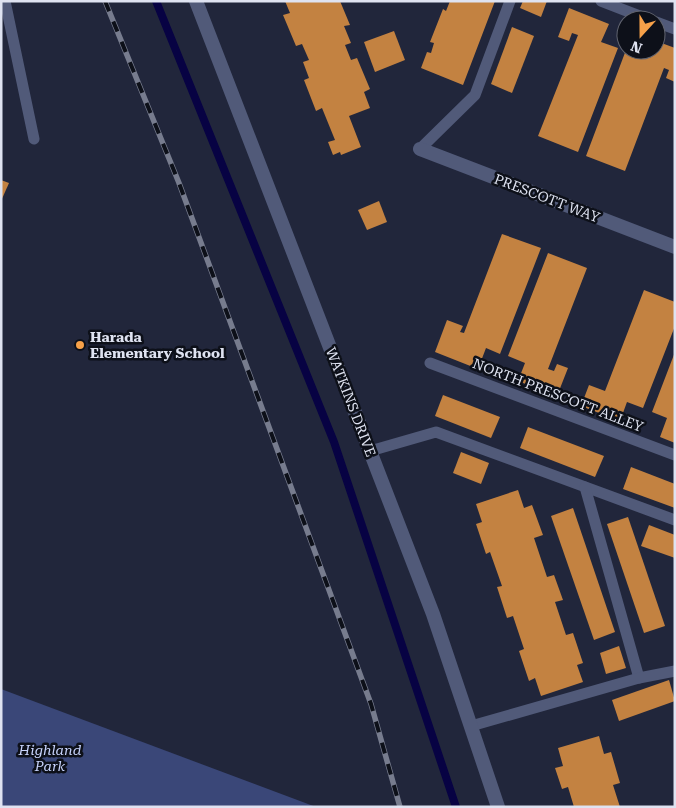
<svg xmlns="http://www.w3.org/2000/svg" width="676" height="808" viewBox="0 0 676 808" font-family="'Roboto Serif',serif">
	<rect width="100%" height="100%" fill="#21263b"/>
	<path fill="#3a4778" d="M1,689L316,807H1Z"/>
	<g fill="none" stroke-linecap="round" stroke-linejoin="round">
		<path stroke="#070243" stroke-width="8" d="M156,1L334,442L456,807"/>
	</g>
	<g fill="#c38241">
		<path d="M285,1H340L350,25L344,26L351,43L345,45L351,60L357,58L370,89L364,92L370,108L349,116L361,147L341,155L340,152L333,155L328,142L335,140L322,108L316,111L304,80L309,78L303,62L309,60L302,44L296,46L283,15L290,13Z"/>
		<path d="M450,1H495L463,85L421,68L427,52L431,53L434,43L430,42L443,9L446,11Z"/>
		<path d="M523,1H547L541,17L520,8Z"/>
		<path d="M569,8L609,24L601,42L618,48L578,152L538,136L578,35L572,33L569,41L558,37Z"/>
		<path d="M512,27L534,36L512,93L491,84Z"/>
		<path d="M394,31L405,60L375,72L364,42Z"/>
		<path d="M656,41L675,48V82L666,78L669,70L664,68L625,171L586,156L626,50L642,57L645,50H656Z"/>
		<path d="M1,180L9,183L1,201Z"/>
		<path d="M379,201L387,222L367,230L358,210Z"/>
		<path d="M502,234L541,248L500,354L486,348L478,369L435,352L447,320L463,326L460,332L464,333Z"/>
		<path d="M548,253L587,268L548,369L554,371L557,364L568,368L557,396L518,381L525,363L508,356Z"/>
		<path d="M644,290L675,302V326L643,408L627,402L620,421L581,406L589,385L605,391Z"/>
		<path d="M675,352V443L660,437L667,418L652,412Z"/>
		<path d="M443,395L500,417L491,438L435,416Z"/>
		<path d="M528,427L604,456L595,477L520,448Z"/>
		<path d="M461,452L489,463L481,484L453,473Z"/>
		<path d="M631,467L675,484V508L623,489Z"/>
		<path d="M518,490L524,508L532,505L543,535L534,538L547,577L554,575L563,600L555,602L566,635L573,633L583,663L577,665L583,682L541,696L535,678L529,681L519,651L524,649L513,616L507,618L497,587L502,586L490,552L486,554L476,524L482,522L476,504Z"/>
		<path d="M573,508L615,632L594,640L551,516Z"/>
		<path d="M628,517L665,626L644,633L607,524Z"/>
		<path d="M649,525L675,535V558L641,546Z"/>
		<path d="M619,646L626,668L606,674L600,653Z"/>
		<path d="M669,680L675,701L619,721L612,700Z"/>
		<path d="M599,736L604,754L611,752L620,783L613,785L620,807H574L568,787L562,789L555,768L563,766L558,748Z"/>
	</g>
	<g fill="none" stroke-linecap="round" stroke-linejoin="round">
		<g stroke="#515a79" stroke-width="11">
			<path d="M5,1L34,139"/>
			<path d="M601,1L650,20"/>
			<path d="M656,22L675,29"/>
			<path d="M420,149L475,95L510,1"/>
			<path d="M430,363L675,455"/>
			<path d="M370,451L436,432L675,520"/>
			<path d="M585,487L639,678"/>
			<path d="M471,726L639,678L675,671"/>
		</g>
		<path stroke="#515a79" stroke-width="14" d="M420,149L675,247"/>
		<path stroke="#515a79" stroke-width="14" d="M196,1L433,614L498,807"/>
		<g stroke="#777c8e" stroke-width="5.5">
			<path id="rail" d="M105,1L179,183L371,704L400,807"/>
		</g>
		<use href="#rail" stroke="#0d1019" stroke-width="4" stroke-dasharray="11" stroke-linecap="butt"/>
	</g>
	<circle fill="#f7a149" stroke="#0d1019" stroke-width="2" cx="80" cy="345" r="5"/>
	<g text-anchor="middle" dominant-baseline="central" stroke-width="5" stroke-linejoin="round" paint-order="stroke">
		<g font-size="14" fill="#dfe3f1" stroke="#0d1019">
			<text transform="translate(547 198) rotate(21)">PRESCOTT WAY</text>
			<text transform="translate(558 395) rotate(21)">NORTH PRESCOTT ALLEY</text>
			<text transform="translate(351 402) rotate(69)">WATKINS DRIVE</text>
		</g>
		<g font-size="14" font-weight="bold" fill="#dfe3f1" stroke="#0d1019" text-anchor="start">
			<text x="90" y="337">Harada<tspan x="90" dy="16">Elementary School</tspan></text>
		</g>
		<g font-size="14" font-style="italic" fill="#c8d4fd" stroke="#0d1019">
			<text x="50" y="750">Highland<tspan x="50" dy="16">Park</tspan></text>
		</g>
	</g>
	<rect width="676" height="808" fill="none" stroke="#dfe3f1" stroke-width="5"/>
	<g transform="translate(641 35) rotate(201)"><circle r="24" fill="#0d1019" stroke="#61646f"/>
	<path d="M0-4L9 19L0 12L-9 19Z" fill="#f7a149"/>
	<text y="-8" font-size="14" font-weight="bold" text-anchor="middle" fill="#dfe3f1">N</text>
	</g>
</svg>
